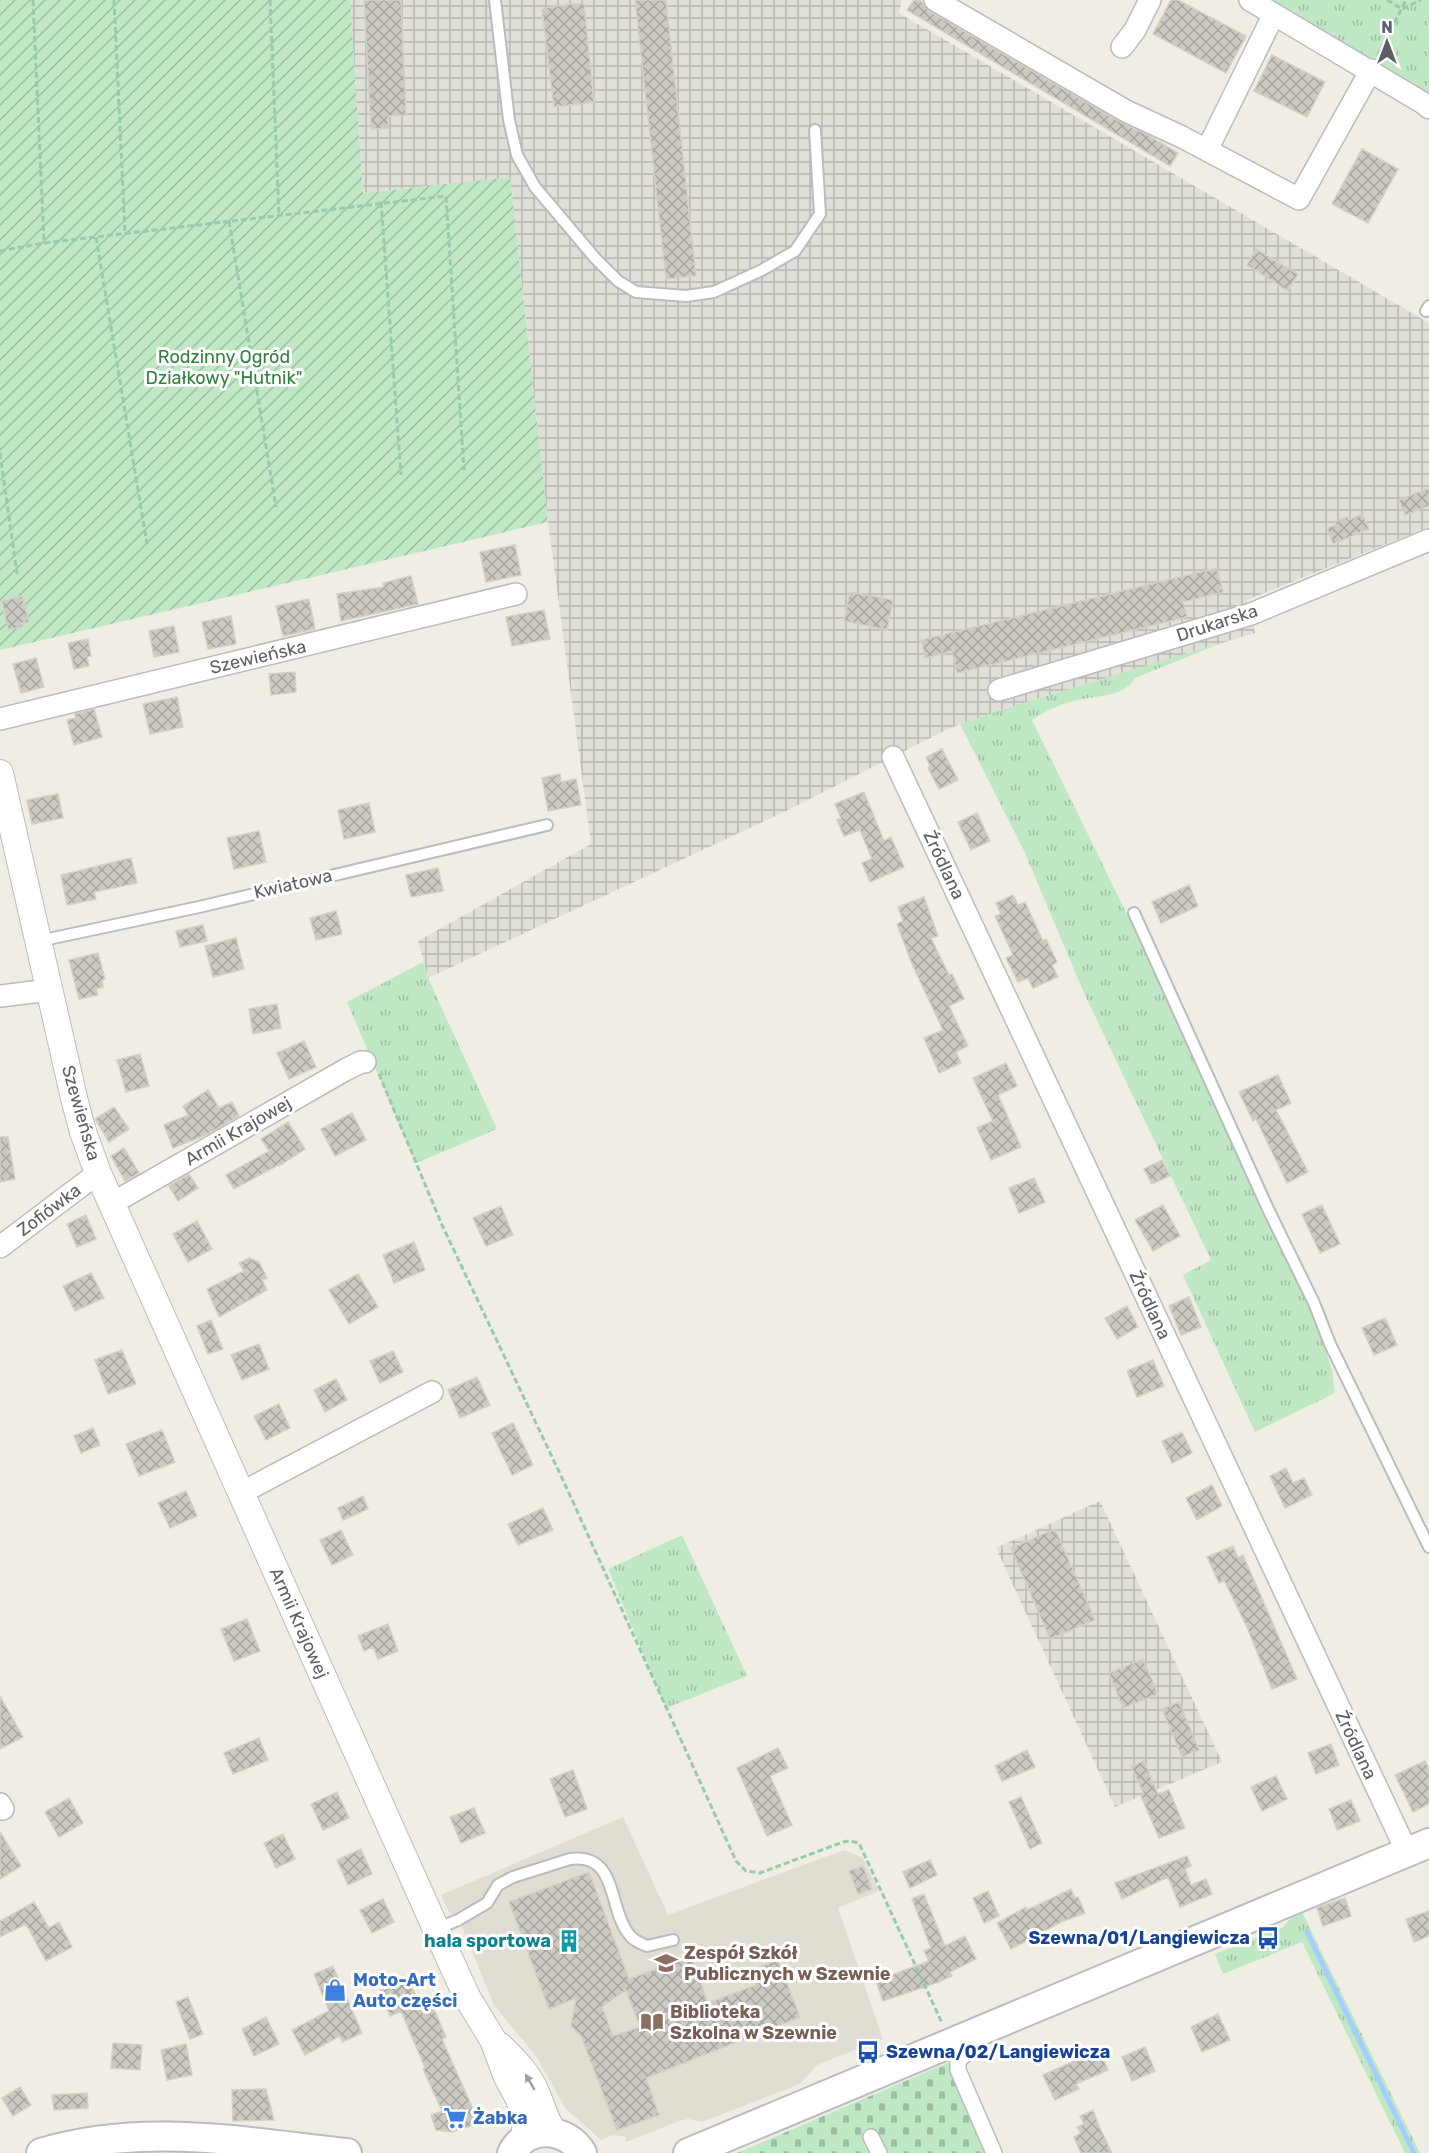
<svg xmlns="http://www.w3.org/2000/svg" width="1429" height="2153" font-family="Rubik,sans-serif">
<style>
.industrial{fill:url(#industrial-grid)}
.education{fill:#e0ded3}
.grass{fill:url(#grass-tufts)}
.cemetery{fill:url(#cemetery-stones)}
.garden{fill:url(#garden-furrows)}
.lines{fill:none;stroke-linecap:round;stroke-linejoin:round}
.stream{stroke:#a5cdff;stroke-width:5}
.building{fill:url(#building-cross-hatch);stroke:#d5d1c2;stroke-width:1.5;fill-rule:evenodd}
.service-casing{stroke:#b9bcc1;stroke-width:14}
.pedestrian-casing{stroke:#b9bcc1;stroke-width:18}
.minor-casing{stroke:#b9bcc1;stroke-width:24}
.tertiary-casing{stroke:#b9bcc1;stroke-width:28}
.secondary-casing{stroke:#babcc3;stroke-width:32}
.path{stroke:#98caad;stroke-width:3;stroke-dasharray:6 3;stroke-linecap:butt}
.service{stroke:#fff;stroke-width:10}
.pedestrian{stroke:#fff;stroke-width:15}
.minor{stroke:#fff;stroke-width:21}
.tertiary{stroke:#fff;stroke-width:26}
.secondary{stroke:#fff;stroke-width:28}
.oneway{fill:#9d9fa3}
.labels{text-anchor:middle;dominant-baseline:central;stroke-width:6;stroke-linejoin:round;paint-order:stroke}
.park-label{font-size:18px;fill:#30823d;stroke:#fff}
.street-label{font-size:18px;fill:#5c5f66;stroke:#fff}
.transit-label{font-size:18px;font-weight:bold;fill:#164399;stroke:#fff;text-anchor:end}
.culture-label{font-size:18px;font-weight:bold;fill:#0d838f;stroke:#fff;text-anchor:end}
.education-label{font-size:18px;font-weight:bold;fill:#785e54;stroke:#fff;text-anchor:start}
.shop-label{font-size:18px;font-weight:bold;fill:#366cbe;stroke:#fff;text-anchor:start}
</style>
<defs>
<pattern id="industrial-grid" width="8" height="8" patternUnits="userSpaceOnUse" patternTransform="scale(1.5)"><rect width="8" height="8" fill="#e0e0d9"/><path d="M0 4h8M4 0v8" fill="none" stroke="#b9b9b4"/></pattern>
<pattern id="grass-tufts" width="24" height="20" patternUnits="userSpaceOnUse" patternTransform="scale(1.5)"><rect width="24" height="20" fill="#c0e8c5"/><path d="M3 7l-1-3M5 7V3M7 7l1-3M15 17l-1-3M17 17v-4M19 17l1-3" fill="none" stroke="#9fbfa4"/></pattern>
<pattern id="cemetery-stones" width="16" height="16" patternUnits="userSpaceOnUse" patternTransform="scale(1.5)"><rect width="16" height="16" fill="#c0e8c5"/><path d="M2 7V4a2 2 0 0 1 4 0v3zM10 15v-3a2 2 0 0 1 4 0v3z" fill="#9fbfa4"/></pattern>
<pattern id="garden-furrows" width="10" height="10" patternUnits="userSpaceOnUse" patternTransform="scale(1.5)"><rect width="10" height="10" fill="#c0e8c5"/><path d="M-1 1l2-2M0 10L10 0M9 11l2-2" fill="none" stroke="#9fbfa4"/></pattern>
<pattern id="building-cross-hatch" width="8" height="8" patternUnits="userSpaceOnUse" patternTransform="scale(1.5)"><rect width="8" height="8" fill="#cbc9c1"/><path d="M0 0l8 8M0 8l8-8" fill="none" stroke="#a8a6a1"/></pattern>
</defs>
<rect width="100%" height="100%" fill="#f0eee4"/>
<path class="industrial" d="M350 0H902L899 13 1429 323V527L1247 600 1255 633 1010 707 950 728 784 812 428 978 418 941 591 844 548 522 510 177 363 193Z
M1100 1501 1222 1762 1115 1807 996 1548Z"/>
<path class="education" d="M623 1817 668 1915 844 1850 863 1858 879 1891 838 1908 883 2039 817 2065 800 2084 702 2122 688 2119 679 2121 626 2142V2137L620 2136 613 2135 601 2140 565 2108 538 2059 494 2005 457 1915 449 1912 441 1895Z"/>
<path class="grass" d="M1250 0H1429V98Z
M1224 642 1135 678C1123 699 1091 695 1070 702 1056 706 1044 712 1032 720L1180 1023 1280 1247 1312 1309 1332 1370 1335 1393 1255 1432 1183 1275 1211 1260 1084 993 1024 851 960 724 1010 707Z
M423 962 428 978 497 1129 416 1163 347 1002Z
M682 1535 747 1676 666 1708 608 1569Z
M1302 1912 1420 2153H1405L1302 1942 1223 1974 1215 1954 1283 1927 1291 1918Z"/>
<path class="cemetery" d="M962 2060 1003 2153H737L952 2061Z"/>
<path class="garden" d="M0 0H350L363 193 510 177 548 522 0 650Z"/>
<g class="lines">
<path class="stream" d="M1307 1932 1414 2153"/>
</g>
<path class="building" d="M364 0H401L406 115 388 116V128L371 129Z
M635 0H666L696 276 666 279Z
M914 0H920L929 11 1120 122 1146 134 1178 153 1170 166 907 10Z
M1171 0H1178L1246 36 1226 73 1153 34Z
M571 4H584L594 102 554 107 542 10 544 8Z
M1272 55 1325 82 1307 117 1254 91Z
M1362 149 1398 169 1368 223 1332 204Z
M1256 249 1298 274 1288 291 1247 265Z
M1429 488V506L1405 515 1399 500Z
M1362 514 1369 529 1333 544 1327 528 1336 525 1335 522 1347 517 1349 520Z
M515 545 521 575 486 582 480 552Z
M1217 568 1223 592 1183 602 1187 617 957 673 952 651 925 658 921 640Z
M411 576 418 604 341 621 337 594 384 587 383 583Z
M850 592 893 600 887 630 844 621Z
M22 596 29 622 22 623 23 627 8 630 2 601Z
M309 599 315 629 283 636 276 606Z
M544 610 550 639 512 646 506 617Z
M231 616 236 644 208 649 202 622Z
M174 626 179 652 154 657 149 631Z
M88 639 91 656 87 657 89 666 74 669 68 643Z
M36 658 44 687 21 693 13 664Z
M295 672 296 692 271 695 269 674Z
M177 697 183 727 150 734 143 704Z
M94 709 102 737 74 745 67 720 76 718 75 714Z
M942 749 958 780 939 789 928 768 930 766 926 757Z
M560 774 561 782 576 779 581 805 548 811 542 778Z
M864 792 884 841 891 837 904 867 870 882 862 863 872 859 860 830 844 836 837 820 841 818 835 804Z
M58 794 63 818 32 824 27 800Z
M369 803 375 832 344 839 338 810Z
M977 813 990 841 971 850 958 822Z
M259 831 266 862 234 869 227 838Z
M131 858 137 883 94 892 96 899 67 905 61 875Z
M438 868 443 891 411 897 406 875Z
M1189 885 1198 906 1161 923 1152 902Z
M1013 895 1018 905 1025 902 1043 941 1046 939 1057 962 1052 965 1058 977 1033 988 1028 978 1018 982 1006 958 1013 955 995 916 1001 914 996 903Z
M924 897 938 936 931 938 949 975 952 974 964 999 949 1006 968 1046 956 1052 961 1063 939 1073 924 1038 943 1030 912 964 897 924 903 921 898 907Z
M336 911 342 934 316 940 310 918Z
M203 925 207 941 180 947 176 931Z
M236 938 244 969 213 977 205 946Z
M98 953 105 979 102 980 103 987 96 989 98 995 79 999 69 960Z
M277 1004 281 1028 253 1034 249 1009Z
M304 1041 316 1067 289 1079 277 1053Z
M140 1054 149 1086 126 1092 117 1060Z
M1006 1063 1017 1086 998 1095 1021 1147 991 1160 977 1128 993 1121 973 1078Z
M1278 1075 1291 1103 1276 1110 1308 1172 1287 1183 1256 1119 1253 1121 1239 1092Z
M208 1090 219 1108 232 1102 239 1116 208 1134 173 1148 164 1125 188 1115 183 1106Z
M114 1107 129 1129 109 1142 95 1119Z
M352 1113 366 1140 335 1156 321 1129Z
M288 1122 305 1149 279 1166 278 1165 234 1189 226 1175 269 1151 261 1139Z
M0 1137H8L15 1179 0 1182Z
M124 1148 139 1173 125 1181 111 1156Z
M1162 1160 1170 1176 1152 1184 1144 1169Z
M189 1174 198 1188 178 1201 169 1186Z
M1034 1178 1045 1202 1019 1213 1009 1188Z
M1163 1205 1180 1236 1153 1251 1135 1220Z
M1322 1205 1340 1244 1320 1253 1302 1214Z
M501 1206 513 1235 486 1246 473 1218Z
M86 1215 96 1239 77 1247 67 1224Z
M197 1221 212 1249 188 1262 173 1234Z
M414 1242 425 1270 394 1283 383 1255Z
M249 1258 259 1262 267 1278 262 1280 267 1290 219 1317 207 1289 244 1271 239 1263Z
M91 1273 104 1298 75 1311 63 1286Z
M358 1274 378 1307 349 1324 329 1290Z
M1189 1297 1201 1327 1181 1335 1169 1306Z
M1127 1306 1138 1327 1117 1339 1105 1318Z
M1385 1318 1397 1345 1374 1355 1362 1328Z
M211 1320 223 1349 208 1354 197 1326Z
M259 1344 269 1369 242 1380 231 1355Z
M122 1350 136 1384 108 1394 95 1360Z
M393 1351 403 1372 380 1383 370 1361Z
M1153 1360 1164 1386 1137 1397 1127 1371Z
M477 1377 490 1405 460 1418 448 1390Z
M336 1379 347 1400 325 1412 314 1390Z
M279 1404 290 1428 266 1440 254 1416Z
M513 1423 533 1465 512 1475 492 1433Z
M93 1428 100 1445 81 1453 74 1436Z
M162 1430 175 1462 139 1476 126 1444Z
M1182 1432 1192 1453 1172 1463 1162 1441Z
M1286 1468 1293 1483 1304 1478 1312 1495 1285 1508 1270 1476Z
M1212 1485 1222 1506 1197 1520 1186 1498Z
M186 1491 197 1516 170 1528 158 1503Z
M363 1496 368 1509 343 1520 338 1508Z
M543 1508 553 1530 518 1545 508 1524Z
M1055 1529 1095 1620 1050 1639 1011 1548Z
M341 1530 353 1555 332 1565 320 1540Z
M1233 1546 1238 1558 1243 1555 1297 1679 1272 1689 1246 1625 1224 1580 1219 1583 1207 1557Z
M247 1619 260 1651 234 1661 221 1629Z
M388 1624 398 1651 378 1659 373 1647 364 1651 358 1636Z
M1143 1659 1158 1694 1123 1708 1109 1673Z
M0 1696 23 1737 0 1749Z
M1179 1702 1199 1750 1182 1757 1162 1709Z
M259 1738 268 1760 233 1774 224 1753Z
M1331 1744 1339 1765 1316 1774 1308 1753Z
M778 1748 788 1768 770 1776 792 1825 767 1836 737 1768Z
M1027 1750 1035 1767 1002 1781 995 1766Z
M1144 1761 1158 1794 1169 1790 1185 1828 1159 1838 1141 1796 1144 1794 1131 1766Z
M1425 1761 1429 1769V1804L1413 1812 1395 1775Z
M573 1770 587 1809 565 1817 550 1779Z
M1276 1776 1287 1799 1262 1811 1251 1787Z
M337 1792 349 1818 323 1830 311 1804Z
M1021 1797 1042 1843 1030 1849 1009 1802Z
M69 1798 83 1823 59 1837 45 1812Z
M1351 1800 1360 1821 1337 1830 1329 1809Z
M474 1808 485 1833 461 1843 450 1817Z
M0 1832 21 1866 0 1879Z
M283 1834 295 1859 276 1868 264 1843Z
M361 1849 372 1874 348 1885 337 1860Z
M1187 1856 1191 1866 1185 1869 1191 1885 1206 1879 1212 1894 1180 1907 1168 1877 1122 1899 1115 1883Z
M930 1860 937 1875 910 1888 903 1872Z
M863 1866 872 1889 858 1894 849 1871Z
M589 1872 629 1979 691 1956 708 2003 756 1985 753 1978 764 1974 761 1966 778 1960 800 2017 646 2078 659 2115 617 2130 581 2036 571 2026 576 1998 549 2009 509 1902ZM626 1990 640 2027 613 2036 602 2007Z
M1071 1889 1075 1898 1078 1897 1085 1913 1061 1922 1011 1949 997 1923 1026 1907 1027 1910Z
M988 1891 999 1916 984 1923 973 1898Z
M924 1894 945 1946 965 1936 976 1959 950 1972 952 1976 939 1982 883 2001 876 1981 929 1961 924 1951 931 1948 912 1899Z
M1345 1898 1351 1916 1323 1926 1317 1908Z
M383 1899 394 1922 372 1933 360 1910Z
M34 1902 49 1928 59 1922 72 1947 46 1961 26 1924 0 1937V1921Z
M1429 1911V1936L1414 1942 1406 1919Z
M333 1966 362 2033 342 2042 340 2036 305 2055 292 2030 329 2011 314 1974Z
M408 1979 424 2014 434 2009 446 2037 442 2039 472 2107 477 2124 452 2132 436 2130 431 2115 442 2111 423 2069 425 2068 401 2011 390 2016 380 1991Z
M188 1997 203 2034 190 2039 176 2002Z
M1218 2014 1230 2040 1202 2052 1191 2027Z
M266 2017 279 2044 254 2056 242 2029Z
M113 2043 142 2045 140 2070 111 2068Z
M186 2044 192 2075 167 2080 161 2050Z
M1145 2047 1155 2071 1132 2081 1122 2057Z
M1099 2050 1108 2070 1076 2084 1079 2089 1055 2100 1043 2075Z
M20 2087 31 2105 13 2116 2 2098Z
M266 2089 274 2120 233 2121 232 2090Z
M87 2093 88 2108 54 2110 52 2095Z
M1093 2110 1100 2128 1112 2153H1081L1074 2137 1081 2133 1077 2127 1084 2124 1080 2116Z"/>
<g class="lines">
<g class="service-casing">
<path id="service" d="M495 0 509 120 517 155 535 187 595 258 618 281 636 292 686 296 714 292 762 270 795 251 820 214 815 130
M1426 311 1429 306
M1134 913 1268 1209 1314 1303 1330 1344 1429 1547
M39 941 199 907 547 825
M436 1929 458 1920 487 1903 498 1885 513 1877 570 1859C618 1853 608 1907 628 1933 632 1940 640 1943 647 1946L673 1940"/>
</g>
<g class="pedestrian-casing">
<path id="pedestrian" d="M966 2054 958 2060V2070L994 2153
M871 2137 879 2153"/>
</g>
<g class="minor-casing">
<path id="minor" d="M935 0 1126 111 1182 137 1299 199 1371 70
M1250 0 1423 103 1429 108
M1122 47 1135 30 1150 0
M1207 150 1274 14
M999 690 1251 614 1429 540
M0 719 516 594
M893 757 1407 1852
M0 996 49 990
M111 1204 345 1070 361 1062H365
M0 1247 98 1173
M241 1493 432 1392
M0 1804 3 1809"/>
</g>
<g class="tertiary-casing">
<path id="tertiary" d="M0 773 74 1098 83 1132 98 1173 436 1929 467 1997 493 2040 507 2077 519 2099 526 2123 524 2139
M500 2046C513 2059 527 2072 535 2090 542 2104 544 2119 554 2132"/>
</g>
<g class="secondary-casing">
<path id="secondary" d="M41 2153C142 2122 244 2142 347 2153
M512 2153C527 2124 567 2127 582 2153
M688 2153 1429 1843"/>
</g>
<path class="path" d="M33 0 44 243
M114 0 125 233
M270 0 279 215
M1387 0 1402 9 1421 0
M1378 55 1406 0
M381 202 401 475
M229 221 276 507
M96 237 147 544
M0 251 44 243 446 196 464 470
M0 453 17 574
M379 1074 442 1225 563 1480 736 1861 746 1871 760 1873 843 1842 849 1841 859 1843 942 2023"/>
<use href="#service" class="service"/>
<use href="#pedestrian" class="pedestrian"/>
<use href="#minor" class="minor"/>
<use href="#tertiary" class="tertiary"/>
<use href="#secondary" class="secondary"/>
</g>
<defs><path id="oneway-solid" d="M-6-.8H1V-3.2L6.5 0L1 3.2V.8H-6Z" transform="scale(1.5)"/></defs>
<use class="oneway" href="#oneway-solid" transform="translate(530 2082) rotate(-120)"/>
<defs>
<g id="bus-bare" transform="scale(1.8)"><path d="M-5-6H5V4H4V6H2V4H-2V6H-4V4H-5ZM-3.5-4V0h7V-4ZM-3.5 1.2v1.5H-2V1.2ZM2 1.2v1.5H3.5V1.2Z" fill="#1a4fb4" stroke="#fff" stroke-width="2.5" paint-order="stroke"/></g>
<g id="building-bare" transform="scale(1.8)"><path d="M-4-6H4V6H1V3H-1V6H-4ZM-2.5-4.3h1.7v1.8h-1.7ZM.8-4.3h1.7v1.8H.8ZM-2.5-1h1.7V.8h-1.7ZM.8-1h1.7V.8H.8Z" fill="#0f9aa8" stroke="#fff" stroke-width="2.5" paint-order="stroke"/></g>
<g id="school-bare" transform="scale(1.8)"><path d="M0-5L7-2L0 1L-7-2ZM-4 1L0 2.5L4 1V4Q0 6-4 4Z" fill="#8d6e63" stroke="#fff" stroke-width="2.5" paint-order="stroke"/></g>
<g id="shop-bare" transform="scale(1.8)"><path d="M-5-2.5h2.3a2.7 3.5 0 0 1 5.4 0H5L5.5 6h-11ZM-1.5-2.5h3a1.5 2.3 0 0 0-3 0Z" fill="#3f7fe0" stroke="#fff" stroke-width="2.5" paint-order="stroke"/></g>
<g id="library-bare" transform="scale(1.8)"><path d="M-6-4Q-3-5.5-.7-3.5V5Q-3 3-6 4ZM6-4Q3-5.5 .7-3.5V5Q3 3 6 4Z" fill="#8d6e63" stroke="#fff" stroke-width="2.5" paint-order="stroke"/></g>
<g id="supermarket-bare" transform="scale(1.8)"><path d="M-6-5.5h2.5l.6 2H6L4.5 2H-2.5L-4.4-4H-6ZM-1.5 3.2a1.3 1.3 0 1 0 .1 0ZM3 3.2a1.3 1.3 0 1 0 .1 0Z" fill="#3f7fe0" stroke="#fff" stroke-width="2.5" paint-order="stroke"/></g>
</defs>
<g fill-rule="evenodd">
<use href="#bus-bare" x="1268" y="1938"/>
<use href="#building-bare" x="569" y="1941"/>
<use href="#school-bare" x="666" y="1963"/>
<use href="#shop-bare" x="335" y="1990"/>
<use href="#library-bare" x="652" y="2022"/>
<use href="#bus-bare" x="868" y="2052"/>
<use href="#supermarket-bare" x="455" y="2118"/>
</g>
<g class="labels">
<g class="park-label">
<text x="224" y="357">Rodzinny Ogród<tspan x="224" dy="21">Działkowy "Hutnik"</tspan></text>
</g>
<g class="street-label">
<text transform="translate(1217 623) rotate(-18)">Drukarska</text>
<text transform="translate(258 657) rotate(-13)">Szewieńska</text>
<text transform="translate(944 865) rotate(65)">Źródlana</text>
<text transform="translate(293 884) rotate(-13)">Kwiatowa</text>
<text transform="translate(81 1113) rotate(74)">Szewieńska</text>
<text transform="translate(238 1131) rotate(-30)">Armii Krajowej</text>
<text transform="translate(49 1210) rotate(-37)">Zofiówka</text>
<text transform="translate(1150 1305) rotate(65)">Źródlana</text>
<text transform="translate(299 1623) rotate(66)">Armii Krajowej</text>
<text transform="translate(1356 1745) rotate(65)">Źródlana</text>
</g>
<g class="transit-label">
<text x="1250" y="1938">Szewna/01/Langiewicza</text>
<text x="886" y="2052" text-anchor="start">Szewna/02/Langiewicza</text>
</g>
<g class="culture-label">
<text x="551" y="1941">hala sportowa</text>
</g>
<g class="education-label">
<text x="684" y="1953">Zespół Szkół<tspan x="684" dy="21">Publicznych w Szewnie</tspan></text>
<text x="670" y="2012">Biblioteka<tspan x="670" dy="21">Szkolna w Szewnie</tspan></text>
</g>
<g class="shop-label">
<text x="353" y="1980">Moto-Art<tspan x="353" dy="21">Auto części</tspan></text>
<text x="473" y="2118">Żabka</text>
</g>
</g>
<g transform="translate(1387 42)" stroke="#ffffff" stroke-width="4.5" paint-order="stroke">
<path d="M0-4.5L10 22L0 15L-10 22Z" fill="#5c5f66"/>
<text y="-9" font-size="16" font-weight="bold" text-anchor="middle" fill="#5c5f66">N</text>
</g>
</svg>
